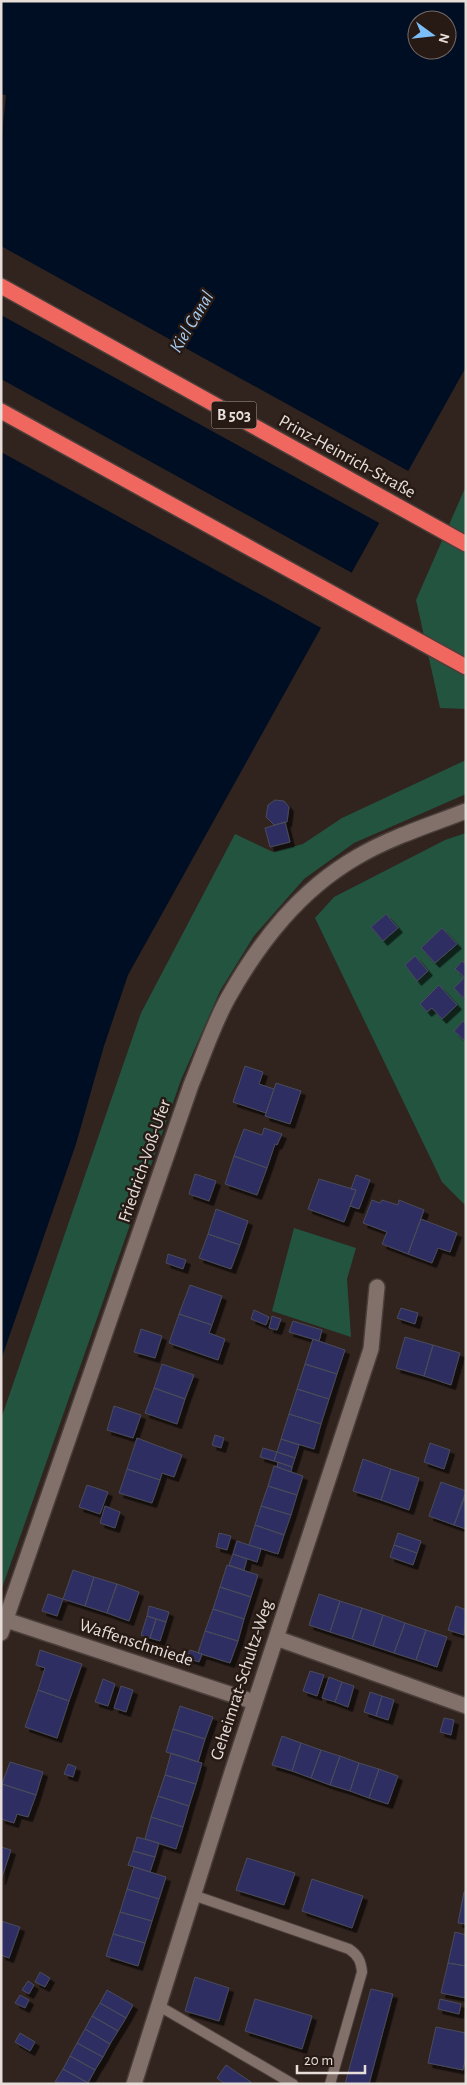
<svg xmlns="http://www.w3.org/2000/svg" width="467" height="2085" font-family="'Alegreya Sans',sans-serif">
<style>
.green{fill:#235440}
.water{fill:#000e23;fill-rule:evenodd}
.pier{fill:#31231e}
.building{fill:#2f2f63;stroke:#494b59;filter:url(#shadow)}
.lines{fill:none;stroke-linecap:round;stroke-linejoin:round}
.lane-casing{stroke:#4a3e3a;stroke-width:12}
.street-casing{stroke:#4a3e3a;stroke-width:18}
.highway-casing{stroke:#4a3e3a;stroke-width:18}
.lane{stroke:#82706a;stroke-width:10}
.street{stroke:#82706a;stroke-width:15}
.highway{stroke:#ef675f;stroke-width:15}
.labels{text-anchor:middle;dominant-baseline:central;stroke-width:5;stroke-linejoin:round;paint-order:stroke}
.shield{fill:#271a14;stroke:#ada39f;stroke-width:1}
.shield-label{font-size:16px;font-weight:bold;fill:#e7deda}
.street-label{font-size:18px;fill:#e7deda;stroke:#271a14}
.water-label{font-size:19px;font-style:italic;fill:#a4cdf6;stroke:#271a14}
</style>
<defs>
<filter id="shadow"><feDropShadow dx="4.5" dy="4.5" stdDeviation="0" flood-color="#0009"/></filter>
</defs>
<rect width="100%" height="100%" fill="#31231e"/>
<path class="green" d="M466 486V709L440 708 416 600Z
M466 760V794L354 843 304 879 254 936 220 991 181 1080 1 1591V1419L141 1013 235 834 273 852 303 844 342 818Z
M466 833V1206L442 1182 315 918 334 897 445 840Z
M294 1228 356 1248 347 1279 351 1337 272 1311Z"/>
<path class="water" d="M1 1H466V367L128 975 104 1046 76 1144 1 1360V144L6 95 1 94ZM417 20H447V50H417Z"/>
<path class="pier" d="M1 246 410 472 381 524 1 315Z
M1 379 354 574 323 629 1 452Z"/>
<path class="building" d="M275 800 284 801 289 807 287 822 274 825 266 817 268 805Z
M285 822 290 842 270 847 265 828Z
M386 914 398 928 383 941 371 927Z
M442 928 457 944 435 963 421 948Z
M415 956 428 971 417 981 405 965Z
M462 961 466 965 464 999 454 988 463 979V976L455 969Z
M439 985 457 1005 442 1019 432 1008 427 1012 420 1004Z
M463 1021 466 1024V1042L454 1031Z
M245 1066 263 1072 259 1084 274 1089 266 1113 233 1102Z
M276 1083 301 1091 290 1124 265 1116Z
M264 1128 282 1134 277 1145 275 1144 267 1168 234 1156 244 1129 262 1135Z
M234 1156 267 1168 257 1195 225 1184Z
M195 1174 216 1181 209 1201 189 1194Z
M356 1175 370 1180 359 1209 350 1206 356 1190 351 1189Z
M319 1179 356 1190 344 1222 308 1209Z
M372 1200 380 1203 382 1200 398 1205 399 1200 424 1210 408 1254 382 1244 387 1232 363 1223Z
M216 1209 248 1221 240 1245 208 1234Z
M421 1219 457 1233 450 1252 438 1248 432 1263 408 1254Z
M208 1234 240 1245 231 1269 199 1258Z
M168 1254 186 1260 183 1269 166 1263Z
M190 1285 222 1296 212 1325 179 1314Z
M401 1308 418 1313 415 1324 397 1318Z
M254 1310 269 1317 266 1325 251 1319Z
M179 1314 212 1325 209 1333 225 1339 218 1360 169 1343Z
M272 1316 281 1319 277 1330 269 1328Z
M293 1321 322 1330 319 1341 289 1332Z
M141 1329 162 1336 155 1358 134 1352Z
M405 1337 433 1345 424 1376 396 1368Z
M313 1339 345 1350 337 1374 305 1364Z
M433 1345 460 1353 451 1385 424 1376Z
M162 1364 194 1375 185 1399 154 1388Z
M305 1364 337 1374 329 1399 297 1389Z
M154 1388 185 1399 177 1424 145 1413Z
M297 1389 329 1399 321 1424 289 1414Z
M114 1406 141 1415 133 1438 107 1430Z
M289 1414 321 1424 314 1449 281 1439Z
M215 1435 224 1438 221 1448 212 1445Z
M137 1438 182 1455 174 1477 162 1473 160 1480 127 1469Z
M281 1439 299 1445 295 1458 277 1452Z
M430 1443 450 1450 444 1469 424 1462Z
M263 1448 277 1452 274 1461 260 1457Z
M277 1452 295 1458 292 1467 274 1461Z
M363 1459 391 1469 381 1500 353 1491Z
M278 1462 292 1467 291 1472 277 1467Z
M274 1466 303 1476 297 1495 268 1486Z
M127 1469 160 1480 152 1503 119 1493Z
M391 1469 419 1478 409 1510 381 1500Z
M441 1482 466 1491 454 1525 429 1516Z
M87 1485 108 1492 100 1514 79 1507Z
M268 1486 297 1495 291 1515 261 1506Z
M466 1494V1529L454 1525Z
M105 1506 120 1512 115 1528 100 1523Z
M261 1506 291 1515 284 1535 255 1525Z
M255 1525 284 1535 278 1554 249 1545Z
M219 1533 231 1536 227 1550 216 1547Z
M398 1533 421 1541 417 1553 394 1545Z
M237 1541 261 1549 257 1562 233 1554Z
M394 1545 417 1553 413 1565 390 1557Z
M233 1554 247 1559 244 1570 229 1565Z
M227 1565 258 1575 251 1597 220 1587Z
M73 1570 94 1577 85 1606 63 1599Z
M94 1577 117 1584 107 1613 85 1606Z
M117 1584 139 1592 129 1621 107 1613Z
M220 1587 251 1597 244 1619 213 1609Z
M48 1594 63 1599 57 1616 42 1611Z
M319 1594 340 1601 330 1632 309 1625Z
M340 1601 362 1608 352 1639 330 1632Z
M149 1606 169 1612 166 1622 147 1616Z
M456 1606 466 1610 464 1635 448 1630Z
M362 1608 383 1615 373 1646 352 1639Z
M213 1609 244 1619 238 1641 205 1631Z
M383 1615 405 1623 394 1653 373 1646Z
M147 1616 156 1619 150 1638 141 1635Z
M156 1619 166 1622 160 1641 150 1638Z
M405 1623 426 1630 416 1660 394 1653Z
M426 1630 447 1637 437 1667 416 1660Z
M205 1631 238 1641 230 1663 198 1653Z
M40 1650 82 1664 69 1701 38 1690 45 1668 36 1665Z
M190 1650 202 1654 199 1662 187 1658Z
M310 1671 324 1675 317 1696 303 1691Z
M329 1677 342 1682 335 1702 322 1698Z
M103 1679 115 1684 108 1706 95 1702Z
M342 1682 354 1686 348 1707 335 1702Z
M121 1686 133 1690 126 1712 114 1708Z
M38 1690 69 1701 57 1738 25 1727Z
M370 1692 382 1696 376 1716 364 1712Z
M382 1696 394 1700 388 1720 376 1716Z
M180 1706 213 1717 205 1739 173 1729Z
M444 1718 454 1720 451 1735 440 1732Z
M173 1729 205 1739 198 1762 166 1752Z
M282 1736 301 1743 292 1771 272 1765Z
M301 1743 321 1750 311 1778 292 1771Z
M321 1750 340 1756 330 1785 311 1778Z
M171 1753 202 1763 196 1784 165 1775Z
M340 1756 359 1763 350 1791 330 1785Z
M10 1762 43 1772 36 1795 2 1784Z
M359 1763 379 1769 369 1798 350 1791Z
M68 1764 76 1767 73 1777 64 1774Z
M379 1769 398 1776 388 1804 369 1798Z
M165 1775 196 1784 189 1806 158 1796Z
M2 1784 36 1795 28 1817 17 1814 14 1823 1 1819Z
M158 1796 189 1806 183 1827 151 1817Z
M151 1817 183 1827 176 1849 145 1839Z
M137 1837 159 1843 155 1857 133 1851Z
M1 1847 11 1850 1 1880Z
M133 1851 155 1857 150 1872 128 1865Z
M247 1858 295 1873 284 1905 236 1890Z
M134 1867 166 1877 159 1899 127 1889Z
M312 1879 363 1896 352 1928 302 1911Z
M127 1889 159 1899 152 1921 120 1912Z
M464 1892H466V1924L458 1923Z
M120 1912 152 1921 145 1943 113 1934Z
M1 1921 20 1927 9 1958 1 1955Z
M455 1932 466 1935V1966L448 1963Z
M113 1934 145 1943 138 1966 106 1956Z
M448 1963 466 1966V1998L441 1993Z
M40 1972 50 1978 45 1987 35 1982Z
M195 1977 229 1988 219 2021 185 2011Z
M28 1981 34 1985 29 1994 22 1990Z
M371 1989 393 1994 369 2084H345Z
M107 1990 133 2005 126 2018 100 2003Z
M20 1995 29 2000 25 2008 15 2003Z
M255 1999 312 2016 302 2049 245 2031Z
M440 1999 461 2004 459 2014 438 2009Z
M100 2003 126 2018 118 2031 92 2016Z
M92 2016 118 2031 110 2044 85 2029Z
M436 2027 466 2033V2055L463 2070 428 2063Z
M85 2029 110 2044 103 2057 77 2043Z
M20 2033 35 2042 30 2051 15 2042Z
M77 2043 103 2057 95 2070 70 2056Z
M70 2056 95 2070 88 2083 63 2069Z
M226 2065 251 2082 250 2084H225L217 2078Z
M63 2069 88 2083V2084L55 2082Z"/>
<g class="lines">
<g class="lane-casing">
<path id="lane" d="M193 1895 349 1949C358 1955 361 1961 362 1972L330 2084
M159 2006 293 2084"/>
</g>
<g class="street-casing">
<path id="street" d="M6 1620 254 1702
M1 1633 191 1085C203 1056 213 1025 228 998 260 941 300 890 357 857 391 837 430 825 466 811
M276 1638 466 1706
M134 2084 233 1769 371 1349 377 1287"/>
</g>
<g class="highway-casing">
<path id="highway" d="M1 286 466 544
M1 411 466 667"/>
</g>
<use href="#lane" class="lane"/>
<use href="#street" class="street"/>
<use href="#highway" class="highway"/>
</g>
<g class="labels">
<rect class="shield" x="211.5" y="401.5" width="45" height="27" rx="4"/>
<g class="shield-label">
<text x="234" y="415">B 503</text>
</g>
<g class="street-label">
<text transform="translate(347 457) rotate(29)">Prinz-Heinrich-Straße</text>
<text transform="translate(145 1161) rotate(-71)">Friedrich-Voß-Ufer</text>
<text transform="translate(136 1643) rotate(18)">Waffenschmiede</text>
<text transform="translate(242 1680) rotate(-72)">Geheimrat-Schultz-Weg</text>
</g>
<g class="water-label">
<text transform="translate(192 322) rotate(-59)">Kiel Canal</text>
</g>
</g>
<rect width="467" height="2085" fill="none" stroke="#e7deda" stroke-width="5"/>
<g transform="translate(432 35) rotate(105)"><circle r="24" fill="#271a14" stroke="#746863"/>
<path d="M0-4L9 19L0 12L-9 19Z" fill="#7cbef9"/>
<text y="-8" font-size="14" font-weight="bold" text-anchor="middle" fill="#e7deda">N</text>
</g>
<path d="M297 2065v8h68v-8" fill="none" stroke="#e7deda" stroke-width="2.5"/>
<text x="304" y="2065" font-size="15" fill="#e7deda" stroke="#271a14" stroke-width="4" paint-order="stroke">20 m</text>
</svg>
